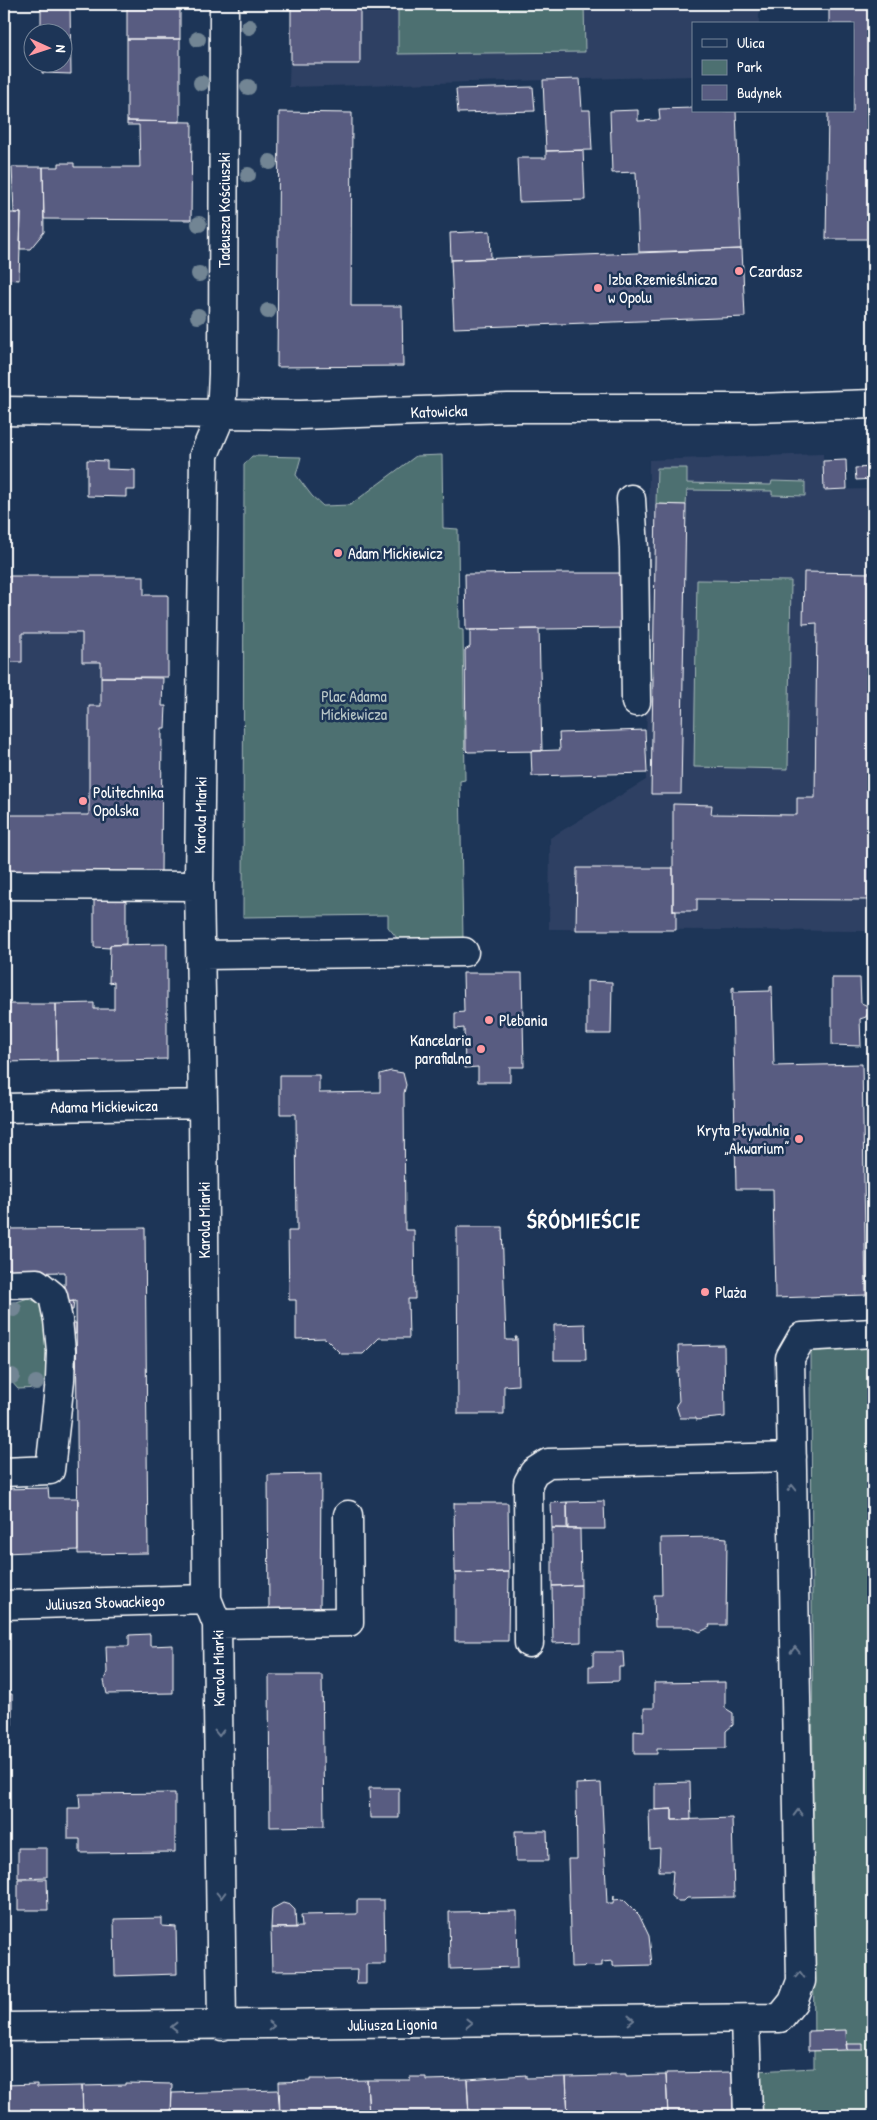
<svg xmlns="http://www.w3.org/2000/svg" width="877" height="2120" font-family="'Patrick Hand',sans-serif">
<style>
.built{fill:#2f4164}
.green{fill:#4d7071;stroke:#a6b8b8}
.building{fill:#585c81;stroke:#fff}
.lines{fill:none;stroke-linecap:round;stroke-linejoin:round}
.minor-casing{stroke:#fff;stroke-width:31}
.minor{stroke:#1d3557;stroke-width:28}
.tree{fill:#728594}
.oneway{stroke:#6c7c92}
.poi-dot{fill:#ff9aa2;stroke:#1d3557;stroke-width:2}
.labels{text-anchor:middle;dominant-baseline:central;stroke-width:5;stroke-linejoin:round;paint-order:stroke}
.street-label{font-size:16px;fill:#fff;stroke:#1d3557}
.poi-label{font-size:16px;fill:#fff;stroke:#1d3557;text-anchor:start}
.park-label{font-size:16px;fill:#b8c6c6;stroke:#1d3557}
.district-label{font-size:21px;font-weight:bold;letter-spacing:1px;fill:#fff;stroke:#1d3557}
</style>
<rect width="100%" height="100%" fill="#1d3557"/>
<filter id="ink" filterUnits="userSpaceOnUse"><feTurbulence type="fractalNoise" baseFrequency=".02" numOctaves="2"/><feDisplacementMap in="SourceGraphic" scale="10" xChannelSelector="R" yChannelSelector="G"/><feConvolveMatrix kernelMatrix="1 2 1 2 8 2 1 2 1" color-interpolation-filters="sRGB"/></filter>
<g filter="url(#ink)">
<path class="built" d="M291 4H759V24H693V76L289 87Z
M823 454 824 490 873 489V931L549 929 550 838 646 780 649 460Z
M4 576H144V595L168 615V677L163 678 162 706H166L162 728 161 876 4 899Z"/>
<path class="green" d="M398 4H584L585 52 398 54Z
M442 455 443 528 458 529 459 629 463 630 465 780 460 781 463 938H397L388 927V915L243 917 244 465 252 456 301 457 296 475 312 496 323 506 350 505 416 456Z
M657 468H687V483L771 485 772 481 805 482V496L772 495V491L687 490 686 505 656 504Z
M697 580 791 581 788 769 694 767Z
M28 1298 41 1304 48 1314 47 1376 40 1388 18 1389 4 1373V1312L8 1305Z
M873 1347 872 2116H755L756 2071 814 2068 811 1351Z"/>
<path class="building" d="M4 4H6V23H4Z
M41 4H70L71 74 42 73V62H62V32H41Z
M127 4H180V39H127Z
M291 4H360V64H291Z
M829 4H873V239H826L828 111H853V24H829Z
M127 39H180V122L127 121Z
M580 79 582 110H590L592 150 546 151 543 80Z
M533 87 535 111 458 113 456 89Z
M693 108V111H736L741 249 639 252 636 172 612 173 610 111 638 110V121L660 120 659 109Z
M279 112 352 113 351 306H402L403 366 277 367Z
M127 121 192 122 191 220 44 219 43 167H59V163H74V167H140L139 125H127Z
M583 150 585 200 519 202 517 158H546V151Z
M12 167H43L44 232 30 249H20L21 213H14Z
M4 213H21L19 280 4 279Z
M490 231 491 258 451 260 450 233Z
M742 249 745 317 454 328 451 260Z
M87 460 107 461V469L135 470V490H126V497L87 496Z
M846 460 847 489 824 490 823 461Z
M873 467V479L856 480 855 468Z
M656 504 686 505 681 794H651Z
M804 572 873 573V684H870L869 866 873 867V900L697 899V911H673V804L712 805 711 814 797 815V798H815L817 623 803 624Z
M567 573H625V628L466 630 465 574Z
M4 576H144V595H168V677H101V662H82V633H22V662H4Z
M539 629 542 751 468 752 466 750 465 650 470 647V630Z
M101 677 163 678 162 706H166L165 728H162L161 876 4 873V815H89V706H101Z
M645 730 647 773 532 776 531 751 560 750 559 733Z
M577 868H673V911H676V930H576Z
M94 898H126V944L110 945V948L94 947Z
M167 944V1059L57 1061 56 1004 94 1003V1009H114V982L109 983 110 945Z
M463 973H522L524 1067H510V1082H478V1067L465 1068 464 1028 455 1029V1013L464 1012Z
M832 978H860L861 1003 866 1005 869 1011 866 1017 860 1019 861 1046 832 1045Z
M587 981 612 982 611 1034H587Z
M772 986 774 1066 862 1064 866 1295 775 1298 773 1189H736L732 988 734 987V992L770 991V987Z
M4 1004H56L57 1061 4 1062Z
M391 1071 403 1073 406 1085 404 1093 405 1230H414L415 1299H408L409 1338H379L363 1354H341L325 1338 296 1339V1300H289L288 1231H297L296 1114H280V1075H319V1093L380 1092V1074Z
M457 1227H502L506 1340H516L515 1337H517L518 1385 504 1386V1414H458Z
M145 1228 148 1553 78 1554 76 1301 65 1302V1272L4 1273V1229Z
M74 1301 73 1310H65V1302Z
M66 1323H76V1334H66Z
M585 1324 586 1360H554V1325Z
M724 1345 725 1417 696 1420V1418H680L676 1405 679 1401 677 1370H679L678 1346Z
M321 1474 320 1612 269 1613 268 1475Z
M48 1488 49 1498H78V1550L4 1553V1489Z
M604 1501 605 1529H567V1502Z
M567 1502 568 1528H552L551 1503Z
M454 1503H508L509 1572 455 1573Z
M552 1528 580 1529 581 1585 552 1586Z
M715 1537 727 1538 726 1625H709L710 1627 700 1632 690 1627H655L654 1595H662L661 1538Z
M509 1572 508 1641H455V1573Z
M581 1585V1642L553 1643 552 1586Z
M150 1634V1646L173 1645V1693L107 1694 104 1681 107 1672 106 1646H129V1635Z
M593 1652H623L624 1667H619V1681L589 1682V1666H593Z
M269 1675H322L324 1826 270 1827Z
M725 1682V1708L733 1713V1725L726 1731V1748L657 1749V1754H634V1731L644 1732V1708H654V1683Z
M4 1694H12V1725H4Z
M690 1782 691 1820H672V1809L655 1810V1783Z
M601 1783 607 1903H613L614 1895V1900L623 1899 639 1915 649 1936 652 1965 613 1966V1961L602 1962V1966L571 1967 568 1859H577L576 1784Z
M369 1788H399V1818H370Z
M175 1793V1852L80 1853V1839H68V1808H80L79 1794Z
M672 1809V1820L732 1818 734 1897 687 1898 684 1901H677L671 1896 673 1871H659L660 1848 650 1849 649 1810Z
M515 1831H547L548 1861H516Z
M18 1848H47V1877L18 1878Z
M18 1879H47L48 1910H18Z
M357 1900H384L385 1964H366V1984H356L357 1970 272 1971 271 1928 302 1927 301 1915 357 1914Z
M283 1903 290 1905 295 1910 296 1928H271L272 1909Z
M517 1911 518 1967 450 1969 449 1912Z
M162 1918V1926L176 1927 177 1974 115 1976 114 1919Z
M846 2030 847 2050 808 2051V2031Z
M846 2044H863V2050H847Z
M732 2072 733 2116H668L666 2073Z
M610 2074H626V2076L666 2075 668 2116H568L566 2077 609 2076Z
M526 2075V2078L566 2077 568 2116H469L467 2079Z
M410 2077H426V2080L467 2079 469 2116H369L367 2080H410Z
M310 2079H326V2081L367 2080 369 2116H280L279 2082 310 2081Z
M125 2083 172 2084 171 2116H83L82 2086 125 2085Z
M37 2084V2087L82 2086 83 2116H4V2085Z
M278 2090 280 2116H171L172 2093Z"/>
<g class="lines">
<g class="minor-casing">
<path id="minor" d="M4 411 300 415 508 408H755L873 404
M631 499 634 549 636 702
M4 885 199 886
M201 955 464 952
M4 1108 203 1104
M4 1284 37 1283 53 1296 58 1320 61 1351 60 1380 50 1470 4 1472
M4 1605 207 1599
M217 1624 349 1622 348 1515
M529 1643 528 1483 534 1472 548 1463 792 1457
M745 2019 748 2116
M222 2026 217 1624 207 1599 203 1104 199 886 204 455 221 415 223 374 224 4
M4 2027 780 2018 793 2002 801 1981 790 1358 802 1337 873 1333"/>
</g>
<use href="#minor" class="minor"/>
</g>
<g class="tree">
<circle cx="249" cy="27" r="8"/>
<circle cx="198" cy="39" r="8"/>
<circle cx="201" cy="83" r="8"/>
<circle cx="248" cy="87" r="8"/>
<circle cx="270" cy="162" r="8"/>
<circle cx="248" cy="175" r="8"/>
<circle cx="199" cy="224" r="8"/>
<circle cx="199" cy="274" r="8"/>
<circle cx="268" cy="311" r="8"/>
<circle cx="198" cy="316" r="8"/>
<circle cx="14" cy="1309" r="8"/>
<circle cx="12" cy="1376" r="8"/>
<circle cx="36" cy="1383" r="8"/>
</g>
<defs><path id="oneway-chevron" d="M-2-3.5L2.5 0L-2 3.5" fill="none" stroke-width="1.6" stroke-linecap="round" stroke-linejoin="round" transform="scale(1.25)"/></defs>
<g class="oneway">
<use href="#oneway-chevron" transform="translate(792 1488) rotate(-91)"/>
<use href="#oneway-chevron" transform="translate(795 1650) rotate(-91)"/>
<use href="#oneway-chevron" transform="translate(219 1733) rotate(89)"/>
<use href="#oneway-chevron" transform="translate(798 1813) rotate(-91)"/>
<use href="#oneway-chevron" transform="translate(221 1895) rotate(89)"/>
<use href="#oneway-chevron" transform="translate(800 1975) rotate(-88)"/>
<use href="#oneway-chevron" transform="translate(631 2020) rotate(-1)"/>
<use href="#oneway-chevron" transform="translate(469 2023) rotate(-1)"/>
<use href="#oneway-chevron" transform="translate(271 2026) rotate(-1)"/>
<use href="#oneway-chevron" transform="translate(174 2027) rotate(180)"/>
</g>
</g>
<g class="poi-dot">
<circle cx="739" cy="271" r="5"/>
<circle cx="598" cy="288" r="5"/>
<circle cx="338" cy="553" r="5"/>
<circle cx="83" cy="801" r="5"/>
<circle cx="489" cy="1020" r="5"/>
<circle cx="481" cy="1049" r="5"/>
<circle cx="799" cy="1139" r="5"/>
<circle cx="705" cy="1292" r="5"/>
</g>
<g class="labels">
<g class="street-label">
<text transform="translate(224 210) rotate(-90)">Tadeusza Kościuszki</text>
<text transform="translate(439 411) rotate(-2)">Katowicka</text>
<text transform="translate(200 815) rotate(-89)">Karola Miarki</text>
<text transform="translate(104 1106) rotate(-1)">Adama Mickiewicza</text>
<text transform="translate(204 1220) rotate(-90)">Karola Miarki</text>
<text transform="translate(105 1602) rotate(-2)">Juliusza Słowackiego</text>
<text transform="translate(218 1668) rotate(-91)">Karola Miarki</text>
<text transform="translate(392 2024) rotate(-1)">Juliusza Ligonia</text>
</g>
<g class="poi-label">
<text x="749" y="271">Czardasz</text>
<text x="608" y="279">Izba Rzemieślnicza<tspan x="608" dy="18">w Opolu</tspan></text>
<text x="348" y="553">Adam Mickiewicz</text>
<text x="93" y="792">Politechnika<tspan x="93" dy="18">Opolska</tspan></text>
<text x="499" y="1020">Plebania</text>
<text x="471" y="1040" text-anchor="end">Kancelaria<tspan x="471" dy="18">parafialna</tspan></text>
<text x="789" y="1130" text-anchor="end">Kryta Pływalnia<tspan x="789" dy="18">„Akwarium”</tspan></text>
<text x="715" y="1292">Plaża</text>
</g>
<g class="park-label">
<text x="354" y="696">Plac Adama<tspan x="354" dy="18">Mickiewicza</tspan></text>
</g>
<g class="district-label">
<text x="584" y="1220">ŚRÓDMIEŚCIE</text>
</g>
</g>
<rect width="877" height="2120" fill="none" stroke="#1d3557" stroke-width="20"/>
<rect x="10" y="10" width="857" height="2100" fill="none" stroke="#fff" stroke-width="2" filter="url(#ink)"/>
<rect x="692" y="22" width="162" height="90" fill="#1d3557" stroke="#77869a"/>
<rect x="702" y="39" width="25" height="8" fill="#1d3557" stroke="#77869a"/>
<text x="737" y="48" font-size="15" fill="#ffffff">Ulica</text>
<rect x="702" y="60" width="25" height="15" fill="#4d7071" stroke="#77869a"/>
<text x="737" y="72" font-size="15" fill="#ffffff">Park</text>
<rect x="702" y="85" width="25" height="15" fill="#585c81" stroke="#77869a"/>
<text x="737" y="98" font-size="15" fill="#ffffff">Budynek</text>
<g transform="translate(48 48) rotate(93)"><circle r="24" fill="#1d3557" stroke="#77869a"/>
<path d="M0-4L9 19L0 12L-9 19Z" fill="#ff9aa2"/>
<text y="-8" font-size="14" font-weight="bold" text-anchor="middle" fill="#ffffff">N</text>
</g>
</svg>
